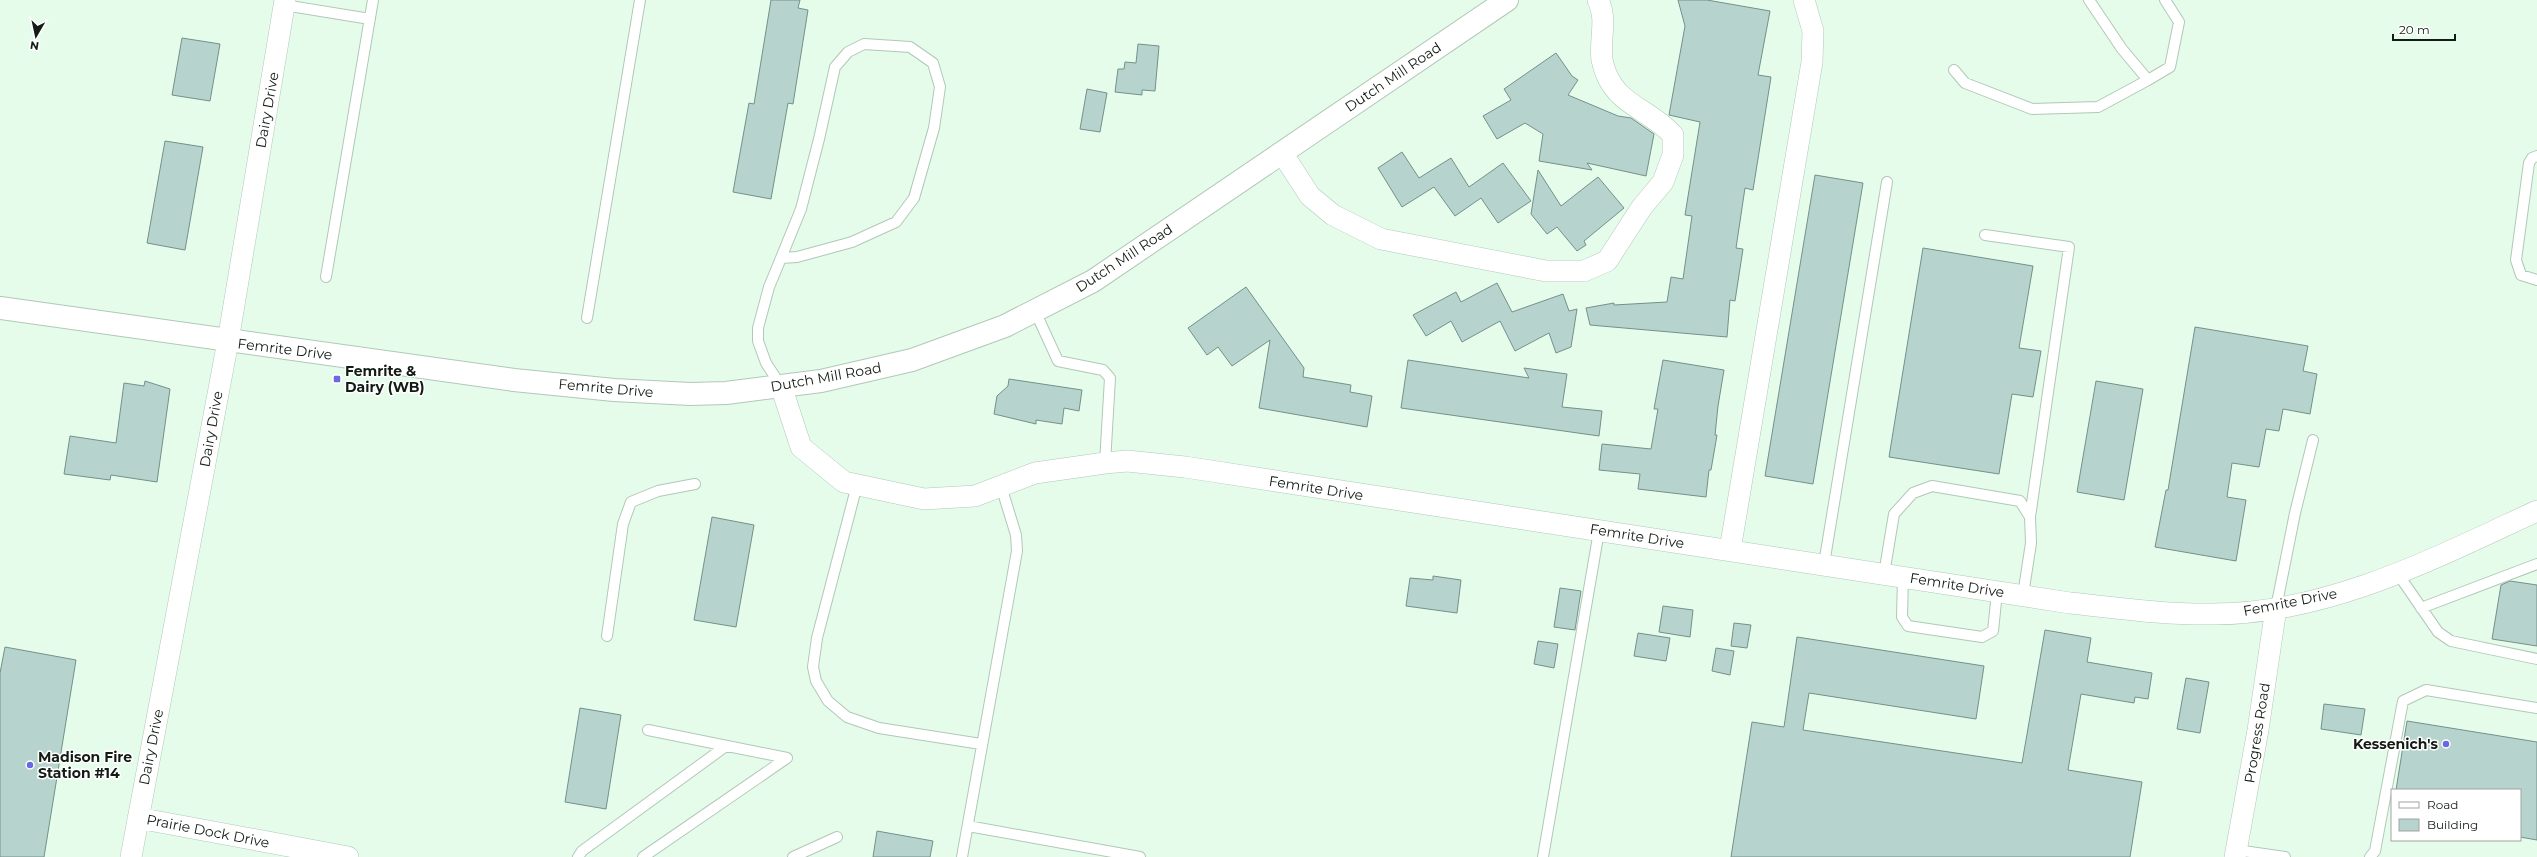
<svg xmlns="http://www.w3.org/2000/svg" width="2537" height="857" font-family="Montserrat,sans-serif">
<style>
.building{fill:#b6d4cd;stroke:#74908a}
.lines{fill:none;stroke-linecap:round;stroke-linejoin:round}
.lane-casing{stroke:#b1c8b7;stroke-width:12}
.street-casing{stroke:#b1c8b7;stroke-width:22}
.secondary-casing{stroke:#b1c8b7;stroke-width:24}
.lane{stroke:#fff;stroke-width:10}
.street{stroke:#fff;stroke-width:21}
.secondary{stroke:#fff;stroke-width:22}
.poi-dot{fill:#6969e2;stroke:#fff;stroke-width:1.5}
.labels{text-anchor:middle;dominant-baseline:central;stroke-width:3;stroke-linejoin:round;paint-order:stroke}
.street-label{font-size:14px;fill:#131b15;stroke:#fff}
.poi-label{font-size:14px;font-weight:bold;fill:#131b15;stroke:#fff;text-anchor:start}
</style>
<rect width="100%" height="100%" fill="#e5fceb"/>
<path class="building" d="M771 0H800L798 8 808 10 793 104 788 103 771 199 733 192 749 103 754 104Z
M1678 0H1707L1770 11 1758 75 1771 77 1753 190 1745 188 1736 248 1743 249 1735 301 1730 300 1727 337 1590 325 1586 308 1614 303V305L1667 302 1671 277 1683 279 1692 216 1685 215 1700 122 1669 115 1685 26Z
M182 38 220 44 210 101 172 95Z
M1138 44 1159 46 1155 91 1142 90V95L1115 92 1118 69H1124L1125 62 1136 63Z
M1556 53 1572 76 1578 80 1568 95 1618 116 1631 118 1654 134 1646 176 1587 163 1592 170 1539 161 1543 134 1525 123 1497 139 1483 116 1511 100 1504 89Z
M1087 89 1107 93 1100 132 1080 129Z
M165 141 203 147 185 250 147 243Z
M1402 152 1419 178 1451 158 1469 187 1503 163 1531 201 1498 223 1481 198 1455 216 1434 187 1402 207 1378 168Z
M1538 170 1561 206 1598 177 1624 208 1584 241 1586 245 1577 251 1557 227 1547 234 1531 214Z
M1815 175 1863 183 1813 484 1765 476Z
M1923 248 2033 266 2019 348 2041 351 2033 397 2012 394 1999 474 1889 457Z
M1497 283 1512 312 1563 294 1569 311 1577 309 1571 347 1556 353 1549 333 1515 351 1500 321 1462 342 1451 321 1426 336 1413 315 1456 292 1461 302Z
M1246 287 1304 368 1303 377 1351 385 1350 392 1372 396 1367 427 1259 408 1270 340 1232 366 1218 347 1207 355 1188 328Z
M2195 327 2308 346 2303 371 2317 374 2310 414 2283 409 2279 431 2266 429 2259 467 2232 463 2227 497 2246 500 2236 561 2155 547 2166 490H2168Z
M1408 360 1529 378 1524 368 1567 374 1562 407 1602 411 1599 436 1401 408Z
M1663 360 1724 370 1718 406 1715 435H1717L1711 470H1709L1706 497 1638 489 1640 474 1599 470 1602 444 1651 449 1658 409H1654Z
M1009 379 1082 390 1079 411 1064 408 1062 424 1036 420V424L994 414 997 396 1008 386Z
M145 381 170 389 157 482 111 475 110 480 64 474 70 436 116 443 124 383 144 386Z
M2096 381 2143 389 2124 500 2077 492Z
M712 517 754 525 736 627 694 620Z
M1433 576 1461 580 1457 613 1406 606 1410 578 1433 580Z
M2510 581 2537 585V646L2492 639 2501 585Z
M1560 588 1581 591 1575 630 1554 627Z
M1663 606 1693 610 1690 637 1659 632Z
M1734 623 1751 625 1747 648 1731 646Z
M2045 630 2091 638 2087 662 2152 673 2148 699 2135 697 2134 703 2081 694 2068 770 2142 782 2130 857H1731L1752 722 1784 727 1797 637 1984 666 1976 719 1809 693 1803 730 2022 763Z
M1638 633 1670 638 1666 661 1634 656Z
M1538 641 1558 644 1554 668 1534 664Z
M5 647 76 660 44 857H0V673Z
M1716 648 1734 651 1730 675 1712 671Z
M2186 678 2209 682 2200 733 2177 729Z
M2324 704 2365 709 2361 735 2321 729Z
M580 708 621 715 606 809 565 802Z
M2407 721 2537 742V840L2520 837V790H2396Z
M877 831 933 841 930 857H873Z"/>
<g class="lines">
<g class="lane-casing">
<path id="lane" d="M284 5 370 19
M1954 70 1965 83 2032 109 2098 107 2148 80 2122 49 2089 0
M2148 80 2170 67 2179 22 2165 0
M2537 156 2532 158 2529 163 2516 260 2521 275 2537 280
M1985 235 2069 247 2030 517
M781 258 797 257 852 242 896 222 914 198 934 128 940 87 933 63 910 47 864 44 848 52 835 67 819 139 801 209 781 258 769 287 758 328V341L766 363 781 386
M326 277 373 0
M1035 311 1058 361 1103 370 1110 378 1105 463
M587 318 640 0
M857 485 817 638 813 667 816 681 828 701 847 717 879 728 981 744
M1824 564 1887 182
M1884 574 1894 514 1913 493 1932 486 2020 501 2030 517 2031 543 2023 595
M2398 574 2438 632 2451 641 2537 659
M1903 577 1902 617 1908 626 1982 637 1993 631 1997 592
M2276 608 2295 513 2313 440
M2421 608 2537 564
M607 636 623 524 631 502 658 491 695 484
M968 826 1140 857
M2236 850 2285 857
M578 857 582 851 726 746
M643 857 787 758 648 730
M793 857 837 837
M962 857 1017 551 1016 535 1001 486
M1543 857 1599 531
M2370 857 2375 851 2403 701 2426 690 2537 708"/>
</g>
<g class="street-casing">
<path id="street" d="M1282 153 1310 196 1333 215 1381 239 1546 271H1584L1607 261 1642 207 1663 182 1673 155V135C1648 107 1611 105 1602 60 1599 40 1608 19 1598 0
M781 386 801 447 844 482 924 499 975 496 1035 473 1105 463 1127 461 1185 467 2070 603C2118 608 2165 615 2213 614 2328 614 2435 558 2537 511
M1730 550 1812 62 1813 31 1804 0
M138 818 348 857
M131 857 228 341 285 0
M2235 857 2258 730 2276 608"/>
</g>
<g class="secondary-casing">
<path id="secondary" d="M0 308 514 380 614 390 690 394 726 393 821 381 912 360 1005 326 1093 281 1507 0"/>
</g>
<use href="#lane" class="lane"/>
<use href="#street" class="street"/>
<use href="#secondary" class="secondary"/>
</g>
<g class="poi-dot">
<rect x="333" y="375" width="8" height="8" rx="2"/>
<circle cx="2446" cy="744" r="4"/>
<circle cx="30" cy="765" r="4"/>
</g>
<g class="labels">
<g class="street-label">
<text transform="translate(1393 77) rotate(-34)">Dutch Mill Road</text>
<text transform="translate(267 110) rotate(-80)">Dairy Drive</text>
<text transform="translate(1124 258) rotate(-33)">Dutch Mill Road</text>
<text transform="translate(285 349) rotate(7)">Femrite Drive</text>
<text transform="translate(826 377) rotate(-10)">Dutch Mill Road</text>
<text transform="translate(606 388) rotate(5)">Femrite Drive</text>
<text transform="translate(211 429) rotate(-80)">Dairy Drive</text>
<text transform="translate(1316 488) rotate(9)">Femrite Drive</text>
<text transform="translate(1637 536) rotate(9)">Femrite Drive</text>
<text transform="translate(1957 585) rotate(9)">Femrite Drive</text>
<text transform="translate(2290 602) rotate(-11)">Femrite Drive</text>
<text transform="translate(2257 733) rotate(-81)">Progress Road</text>
<text transform="translate(151 747) rotate(-79)">Dairy Drive</text>
<text transform="translate(208 831) rotate(11)">Prairie Dock Drive</text>
</g>
<g class="poi-label">
<text x="345" y="371">Femrite &amp;<tspan x="345" dy="16">Dairy (WB)</tspan></text>
<text x="2438" y="744" text-anchor="end">Kessenich's</text>
<text x="38" y="757">Madison Fire<tspan x="38" dy="16">Station #14</tspan></text>
</g>
</g>
<rect x="2391" y="789" width="130" height="52" fill="#ffffff" stroke="#a1a4a1"/>
<rect x="2399" y="802" width="20" height="6" fill="#ffffff" stroke="#a1a4a1"/>
<text x="2427" y="809" font-size="12" fill="#131b15">Road</text>
<rect x="2399" y="819" width="20" height="12" fill="#b6d4cd" stroke="#a1a4a1"/>
<text x="2427" y="829" font-size="12" fill="#131b15">Building</text>
<g transform="translate(36 36) rotate(189)" stroke="#ffffff" stroke-width="3" paint-order="stroke">
<path d="M0-3L7 15L0 10L-7 15Z" fill="#131b15"/>
<text y="-6" font-size="11" font-weight="bold" text-anchor="middle" fill="#131b15">N</text>
</g>
<path d="M2393 34v6h62v-6" fill="none" stroke="#131b15" stroke-width="2"/>
<text x="2399" y="34" font-size="12" fill="#131b15" stroke="#ffffff" stroke-width="3" paint-order="stroke">20 m</text>
</svg>
